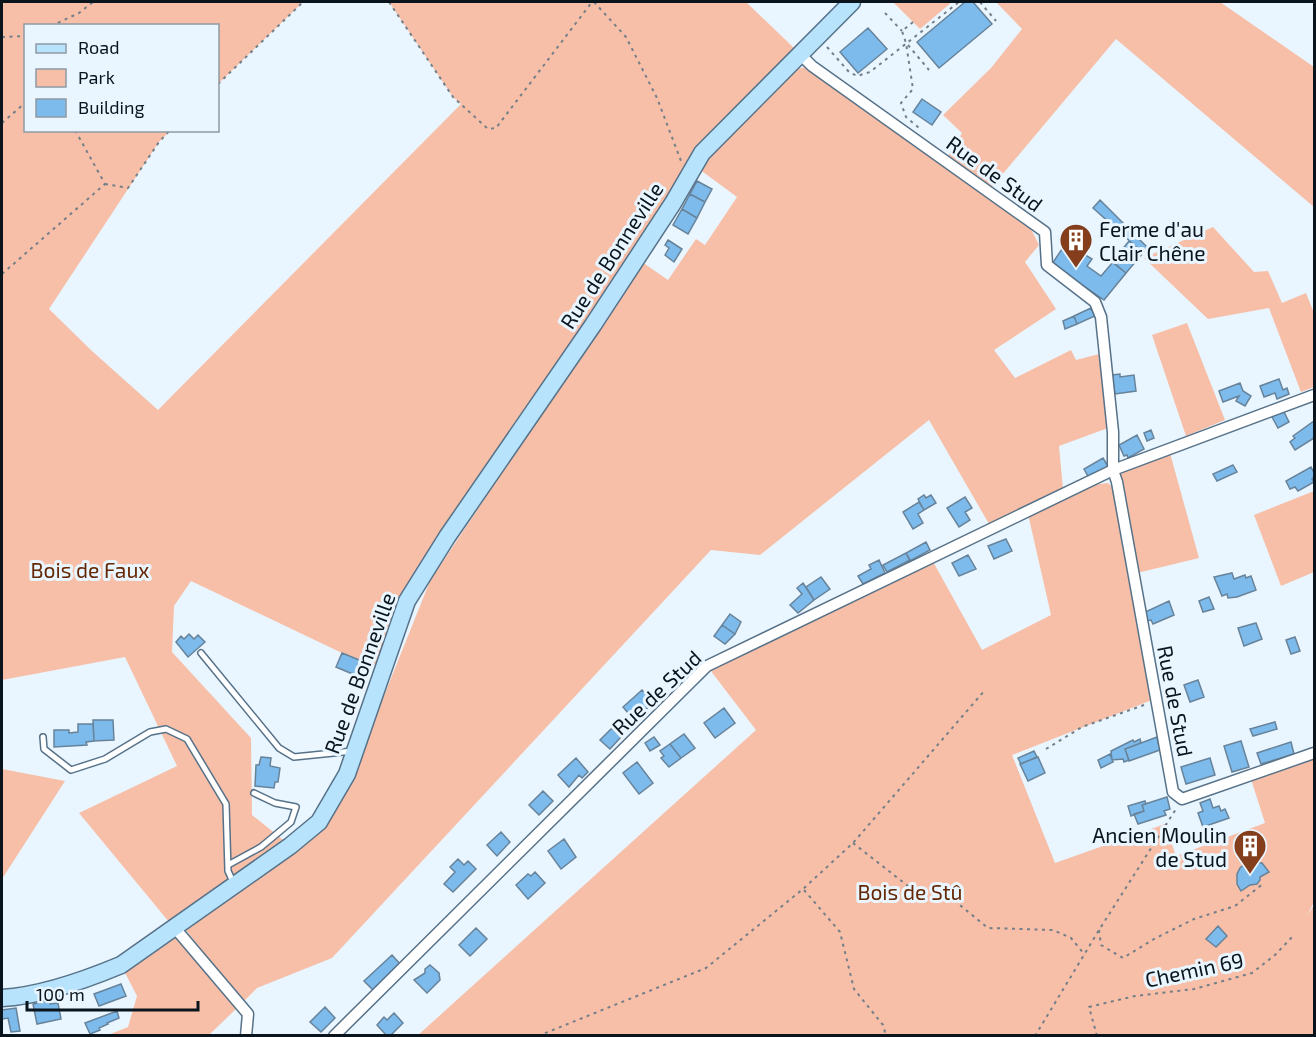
<svg xmlns="http://www.w3.org/2000/svg" width="1316" height="1037" font-family="'Exo 2',sans-serif">
<style>
.green{fill:#f7bfa8}
.building{fill:#7dbbec;stroke:#67839a;stroke-width:1.5}
.lines{fill:none;stroke-linecap:round;stroke-linejoin:round}
.lane-casing{stroke:#577288;stroke-width:8}
.street-casing{stroke:#577288;stroke-width:13}
.secondary-casing{stroke:#577288;stroke-width:19}
.path{stroke:#747f88;stroke-width:2;stroke-dasharray:3 4.5;stroke-linecap:butt}
.lane{stroke:#fff;stroke-width:5}
.street{stroke:#fff;stroke-width:10}
.secondary{stroke:#b7e3fd;stroke-width:16}
.labels{text-anchor:middle;dominant-baseline:central;stroke-width:6;stroke-linejoin:round;paint-order:stroke}
.street-label{font-size:21px;fill:#09141c;stroke:#e9f5ff}
.poi-label{font-size:21px;fill:#09141c;stroke:#e9f5ff;text-anchor:start}
.park-label{font-size:21px;fill:#642603;stroke:#e9f5ff}
</style>
<rect width="100%" height="100%" fill="#e9f5ff"/>
<path class="green" d="M2 2H303L218 84V26H26V130L170 131 159 142 49 309 92 351 158 410 461 104 453 97 389 2H746L794 48 705 141 447 537 384 668 342 653 191 581 174 606 172 652 251 738 252 815 287 843 175 928 237 1008 209 1035H108L128 1027 137 996 121 965 174 928 79 813 177 766 125 657 2 680Z
M893 2H952L920 29Z
M996 2H1220L1314 67V207L1116 39 991 188 948 156 962 133 943 115 991 68 1022 29Z
M804 67 983 191 1030 227 1039 245 1025 262 1056 309 994 350 1015 378 1071 350 1076 360 1099 354 1108 428 1059 446 1063 489 989 524 929 420 760 555 711 550 332 958 257 988 243 1002 185 929 345 793 430 581 642 262 668 280 696 239 705 245 737 197 699 169 790 72Z
M1213 227 1254 272 1268 271 1282 303 1306 293 1314 313V387L1301 392 1269 308 1208 319 1144 258Z
M1187 323 1225 420 1186 436 1152 335Z
M1170 453 1199 558 1137 573 1118 475Z
M1108 483 1116 491 1152 700 1012 755 1055 863 1165 824 1176 856 1265 823 1250 776 1314 753V902L1307 916 1314 905V1035L417 1036 756 730 707 666 931 558 982 650 1051 615 1028 514 1091 485Z
M1314 491V572L1281 586 1254 515Z
M2 769 65 781 2 879Z"/>
<path class="building" d="M965 2H973L992 24 939 68 917 42Z
M868 28 887 49 858 73 840 52Z
M922 99 941 112 932 125 913 112Z
M697 181 712 189 705 202 690 194Z
M690 194 705 202 697 218 682 209Z
M1100 200 1148 248 1143 253 1093 208Z
M682 209 697 218 688 234 673 225Z
M668 240 682 249 674 262 665 255 669 248 665 245Z
M1129 241 1143 253 1126 273 1112 262Z
M1066 243 1092 259 1087 266 1101 276 1113 262 1126 273 1104 300 1052 264Z
M1091 308 1095 316 1077 324 1074 316Z
M1074 316 1077 324 1065 329 1063 321Z
M1120 374V377L1134 375 1136 391 1115 394 1112 375Z
M1279 379 1283 390 1287 388 1289 394 1277 399 1275 393 1264 397 1260 386Z
M1240 383 1243 391 1251 396 1245 406 1236 401 1239 396 1223 402 1219 391Z
M1283 410 1289 422 1278 428 1271 415Z
M1314 421V438L1295 450 1290 442 1295 438 1293 436Z
M1151 430 1154 438 1147 441 1144 433Z
M1137 435 1144 449 1128 458 1127 455 1124 456 1119 445Z
M1103 458 1109 468 1089 478 1084 469Z
M1233 465 1237 472 1217 481 1213 474Z
M1311 467 1314 473V477L1312 479 1314 482 1298 491 1295 487 1290 489 1286 481Z
M924 495 926 498 931 495 936 503 924 510 918 499Z
M965 497 972 508 965 512 970 520 959 527 947 508Z
M919 502 924 510 918 514 923 523 913 529 903 512Z
M1006 539 1012 551 994 559 988 546Z
M926 542 930 550 910 561 906 553Z
M906 553 910 560 887 572 883 565Z
M968 555 976 569 959 576 952 563Z
M879 560 885 573 863 584 858 576 871 569 869 565Z
M1232 573 1234 579 1245 575 1246 578 1251 576 1256 590 1237 597 1228 598 1227 594 1222 596 1214 577Z
M821 577 830 589 814 600 806 587Z
M803 583 814 600 798 613 790 605 802 594 797 588Z
M1209 597 1214 609 1203 612 1199 601Z
M1169 601 1174 615 1153 624 1151 620 1147 621 1143 613Z
M730 614 741 622 735 634 722 625Z
M1256 623 1262 639 1244 646 1238 628Z
M722 625 735 634 725 644 714 636Z
M189 634 194 639 198 635 205 642 188 657 176 642 181 636 184 639Z
M1295 637 1300 651 1291 654 1286 640Z
M342 653 369 664 362 678 336 667Z
M1198 680 1204 697 1190 702 1184 685Z
M642 690 653 703 634 720 623 707Z
M724 708 735 723 715 738 704 723Z
M93 720H113L114 740 94 741Z
M1275 722 1277 729 1253 736 1250 729Z
M78 724H93L94 741 86 742 87 745 54 747V730H69V733L78 732Z
M612 728 621 737 610 749 600 740Z
M684 734 695 748 681 758 670 744Z
M654 737 660 745 650 751 645 743Z
M1157 737 1160 750 1129 761 1125 749Z
M1140 739 1141 743 1125 749 1129 760 1124 762 1123 759 1112 760 1111 751 1133 740 1134 742Z
M1241 741 1249 767 1232 772 1224 746Z
M1291 742 1294 754 1261 764 1257 753Z
M670 744 681 758 669 767 661 758 664 756 660 751Z
M1034 751 1037 757 1021 764 1018 758Z
M1110 754 1113 762 1101 768 1098 760Z
M261 757 271 758 270 766 280 768 278 782H275L274 788 255 786 256 765H259Z
M1038 757 1045 773 1028 781 1020 764Z
M576 758 588 772 582 778 579 775 569 787 558 775Z
M1210 758 1215 775 1186 784 1181 767Z
M637 762 653 783 639 794 623 773Z
M543 791 553 801 539 815 529 805Z
M1167 797 1170 809 1164 811 1166 815 1138 824 1134 814 1144 811 1142 805Z
M1210 799 1213 808 1219 806 1221 811 1225 809 1229 818 1203 827 1198 813 1203 811 1200 803Z
M1145 801 1146 804 1142 805 1144 811 1131 816 1128 806Z
M501 832 510 842 497 856 487 845Z
M564 839 576 857 561 869 548 851Z
M458 859 464 865 468 861 476 869 453 892 444 884 455 872 450 867Z
M1247 862 1262 863 1269 872 1260 877V880L1257 884 1250 885 1241 891 1237 884V874L1240 868Z
M535 872 545 883 528 899 516 885 528 874 531 876Z
M1218 926 1227 936 1216 947 1206 939Z
M476 928 487 939 470 956 459 945Z
M392 955 401 965 374 991 364 981Z
M430 965 439 973 440 980 427 993 414 980 425 973V969Z
M121 984 126 996 99 1006 94 994Z
M49 1001 50 1004 58 1003 61 1019 37 1024 33 1004Z
M325 1007 335 1018 321 1032 310 1022Z
M16 1008 20 1031 11 1032 8 1018 2 1019V1010Z
M117 1011 119 1018 107 1023 108 1024 99 1028 100 1030 90 1034 85 1023Z
M394 1013 403 1023 390 1036H387L377 1025 384 1017 387 1020Z"/>
<g class="lines">
<g class="lane-casing">
<path id="lane" d="M201 653 279 748 294 757 353 751
M43 737 44 749 71 770 105 759 150 732 166 729 187 739 226 804 228 871 234 884
M228 865 261 847 291 822 296 807 275 803 254 793"/>
</g>
<g class="street-casing">
<path id="street" d="M799 53 812 66 1045 232 1047 265 1095 302 1101 317 1113 432V470L1117 482 1173 792 1182 799 1314 753
M175 928 248 1014 246 1036
M334 1036 707 666 1113 470 1314 395"/>
</g>
<g class="secondary-casing">
<path id="secondary" d="M2 998C40 996 85 980 121 965L290 846 319 822 347 774 407 601 447 537 593 325 673 203 702 153 852 2"/>
</g>
<path class="path" d="M389 2 453 97 488 129 496 128 592 2
M594 2 626 37 657 98 681 161
M980 2 996 21
M885 13 902 31
M913 22 902 31 906 43 913 89 901 103 906 117 919 128
M51 26 79 13 93 2
M2 37 26 36
M908 45 929 70
M827 47 849 72 857 76 870 72 959 2
M218 84 303 2
M2 123 26 102
M105 184 128 188 159 142 170 130
M2 274 105 184 75 130
M1046 749 1082 727 1147 704
M853 843 922 897 955 901 988 928 1053 930 1071 938 1085 955
M804 890 840 932 854 989 883 1025 886 1036
M1099 930 1101 945 1123 958 1154 939 1194 919 1235 906 1264 883
M538 1036 706 968 803 889 853 843 985 690
M1035 1036 1099 930 1176 809
M1097 1036 1089 1007 1135 996 1194 989 1252 973 1275 955 1293 936"/>
<use href="#lane" class="lane"/>
<use href="#street" class="street"/>
<use href="#secondary" class="secondary"/>
</g>
<defs>
<g id="building-pin" transform="scale(1.725)"><path d="M0 17L-7.5 6A9.5 9.5 0 1 1 7.5 6Z" fill="#853e1c" stroke="#e9f5ff"/><path d="M-4-6H4V6H1V3H-1V6H-4ZM-2.5-4.3h1.7v1.8h-1.7ZM.8-4.3h1.7v1.8H.8ZM-2.5-1h1.7V.8h-1.7ZM.8-1h1.7V.8H.8Z" fill="#fff"/></g>
</defs>
<g fill-rule="evenodd">
<use href="#building-pin" x="1076" y="240"/>
<use href="#building-pin" x="1250" y="846"/>
</g>
<g class="labels">
<g class="street-label">
<text transform="translate(995 173) rotate(36)">Rue de Stud</text>
<text transform="translate(611 255) rotate(-57)">Rue de Bonneville</text>
<text transform="translate(359 673) rotate(-70)">Rue de Bonneville</text>
<text transform="translate(656 692) rotate(-43)">Rue de Stud</text>
<text transform="translate(1176 701) rotate(79)">Rue de Stud</text>
<text transform="translate(1194 969) rotate(-12)">Chemin 69</text>
</g>
<g class="poi-label">
<text x="1099" y="228">Ferme d'au<tspan x="1099" dy="24">Clair Chêne</tspan></text>
<text x="1227" y="834" text-anchor="end">Ancien Moulin<tspan x="1227" dy="24">de Stud</tspan></text>
</g>
<g class="park-label">
<text x="90" y="569">Bois de Faux</text>
<text x="910" y="891">Bois de Stû</text>
</g>
</g>
<rect width="1316" height="1037" fill="none" stroke="#09141c" stroke-width="6"/>
<rect x="24" y="24" width="195" height="108" fill="#e9f5ff" stroke="#8f9ba4" stroke-width="1.5"/>
<rect x="36" y="44" width="30" height="9" fill="#b7e3fd" stroke="#8f9ba4" stroke-width="1.5"/>
<text x="78" y="54" font-size="18" fill="#09141c">Road</text>
<rect x="36" y="69" width="30" height="18" fill="#f7bfa8" stroke="#8f9ba4" stroke-width="1.5"/>
<text x="78" y="84" font-size="18" fill="#09141c">Park</text>
<rect x="36" y="99" width="30" height="18" fill="#7dbbec" stroke="#8f9ba4" stroke-width="1.5"/>
<text x="78" y="114" font-size="18" fill="#09141c">Building</text>
<path d="M27 1001v9h171v-9" fill="none" stroke="#09141c" stroke-width="3"/>
<text x="36" y="1001" font-size="18" fill="#09141c" stroke="#e9f5ff" stroke-width="4.5" paint-order="stroke">100 m</text>
</svg>
